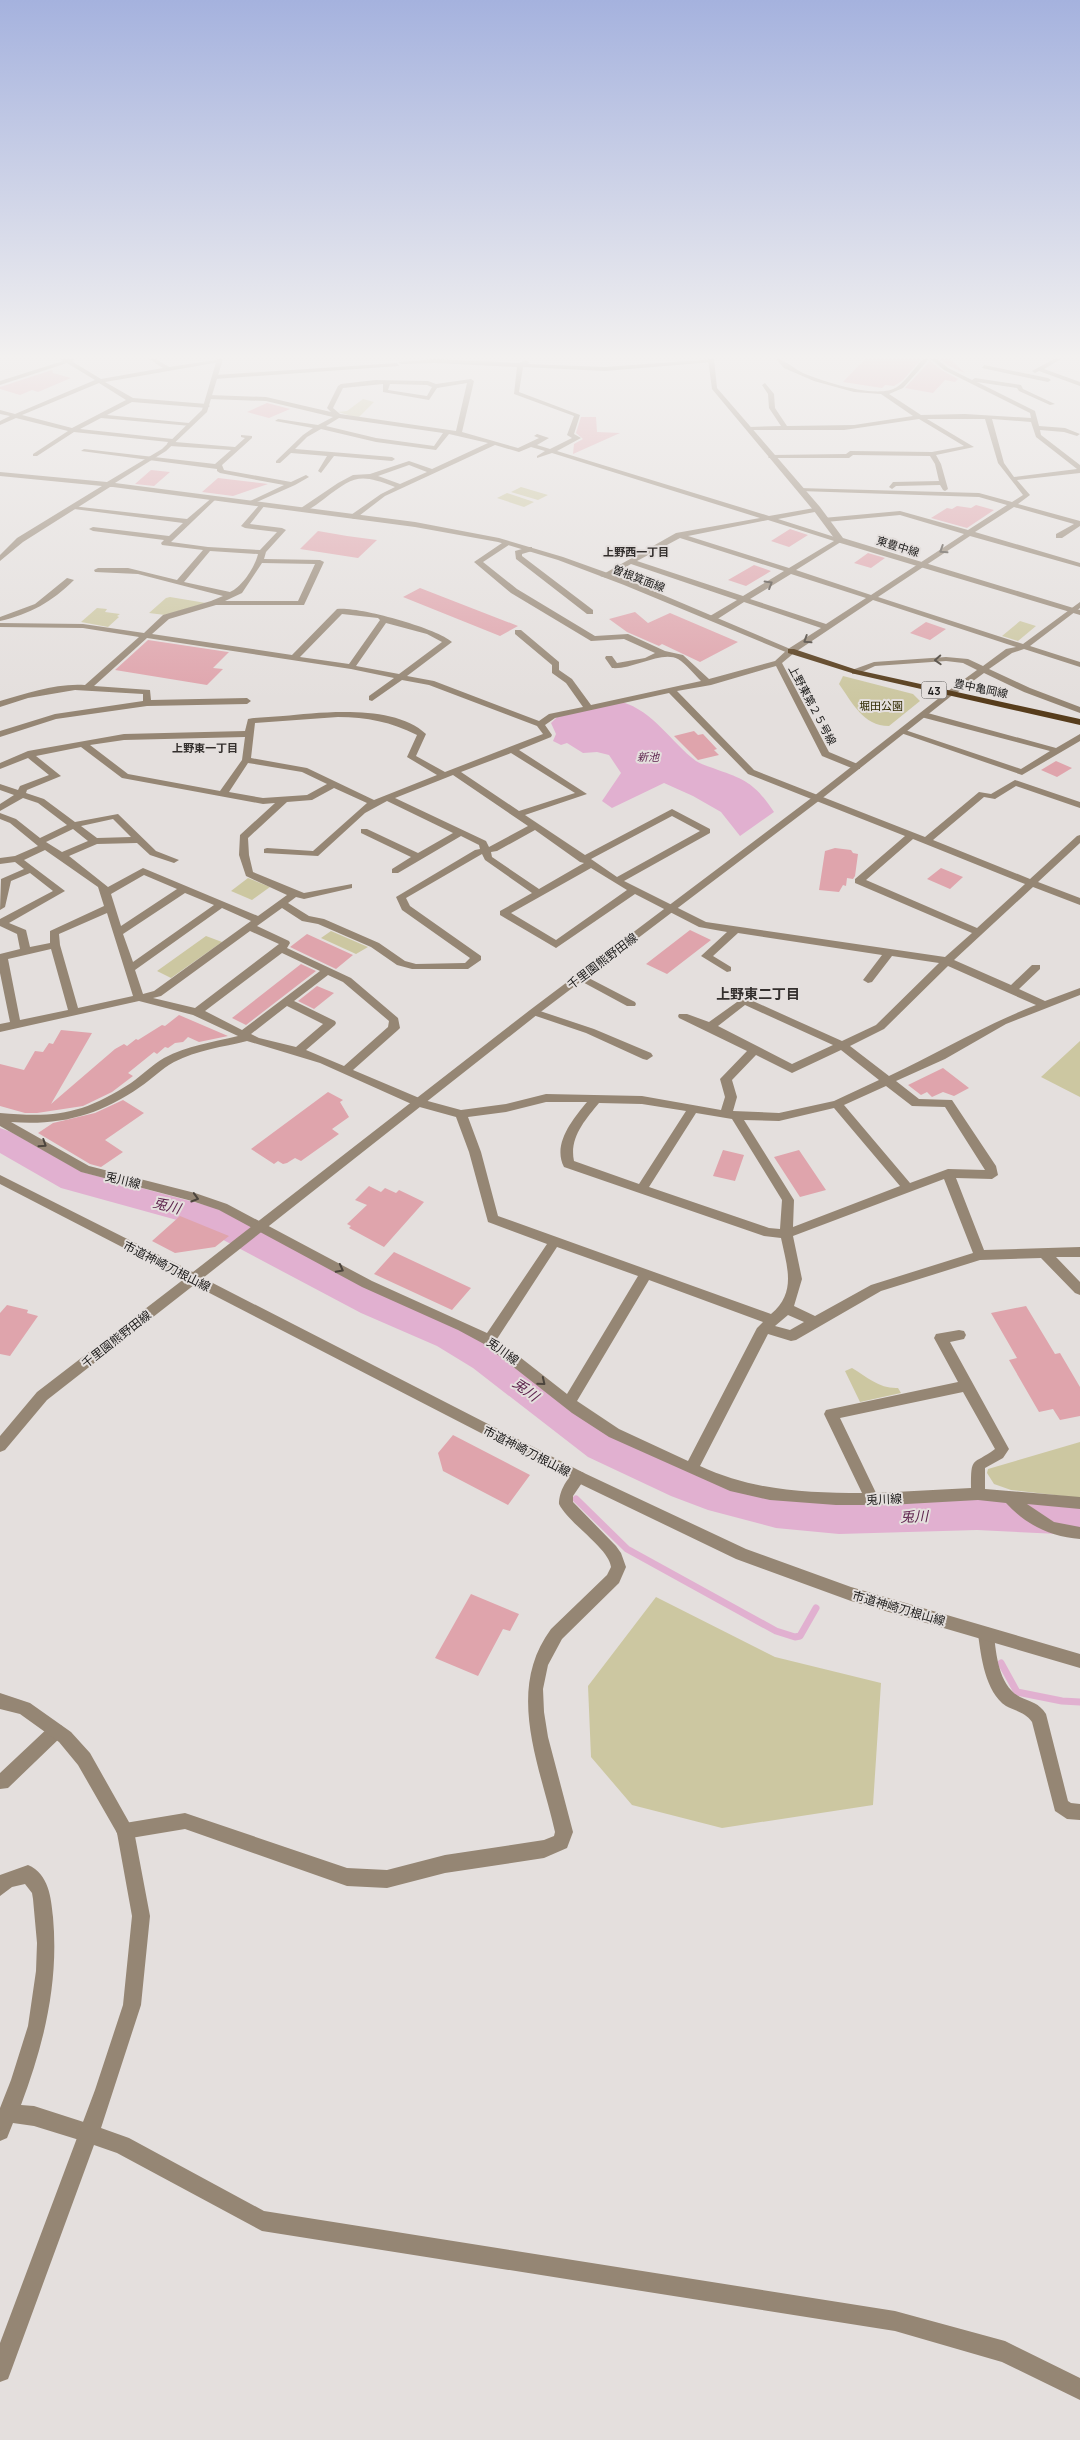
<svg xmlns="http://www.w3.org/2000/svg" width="1080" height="2440" font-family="Manrope,'Noto Sans JP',sans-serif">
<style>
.green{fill:#ccc7a1}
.water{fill:#e1b0d0}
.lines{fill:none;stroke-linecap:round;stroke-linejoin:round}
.stream{stroke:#e1b0d0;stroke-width:7}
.river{fill:#e1b0d0;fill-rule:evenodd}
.building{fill:#dfa4ac}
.minor{fill:#958674;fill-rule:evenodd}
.tertiary{fill:#958674;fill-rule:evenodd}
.primary{fill:#573d1c;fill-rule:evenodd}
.oneway{stroke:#4c453d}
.labels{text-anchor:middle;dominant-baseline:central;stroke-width:4;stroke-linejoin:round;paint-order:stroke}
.far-street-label{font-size:11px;fill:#1b1a19;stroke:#e4dfdd}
.far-neighbourhood-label{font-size:11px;font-weight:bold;fill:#332f2d;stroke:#e4dfdd}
.shield{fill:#e4dfdd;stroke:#575554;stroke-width:1}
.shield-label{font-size:11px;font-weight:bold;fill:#1b1a19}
.far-park-label{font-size:11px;fill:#302a00;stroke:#e4dfdd}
.far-water-label{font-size:11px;font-style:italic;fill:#5d234d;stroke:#e4dfdd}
.street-label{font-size:12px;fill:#1b1a19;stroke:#e4dfdd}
.neighbourhood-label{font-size:14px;font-weight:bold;fill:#332f2d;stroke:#e4dfdd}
.water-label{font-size:14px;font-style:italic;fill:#5d234d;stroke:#e4dfdd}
</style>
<rect width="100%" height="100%" fill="#e4dfdd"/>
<path class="green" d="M363 399 374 402 358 418 338 412 347 411Z
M521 487 548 495 538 500 511 492Z
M507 493 534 502 524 507 497 498Z
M170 597 206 603 165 615 149 613 166 598Z
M97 608 107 609 105 612 120 614 117 616 119 617 108 627 81 622Z
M1020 621 1036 626 1018 641 1002 636Z
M843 676 913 694 920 701 889 726C863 726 852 702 839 684Z
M248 878 270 887 252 900 231 891Z
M331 931 368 947 356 954 321 938Z
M206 936 222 942 171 978 157 971Z
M1080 1041V1097L1041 1077Z
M852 1368C867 1377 880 1389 898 1388L901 1393 860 1402 845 1371Z
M1080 1442V1498L1011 1490 994 1484 987 1473 988 1469Z
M656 1597 775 1657 881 1683 873 1805 722 1828 632 1805 591 1757 588 1686Z"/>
<path class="water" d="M622 702C653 711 671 742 696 761 702 765 711 767 718 770 747 780 756 785 774 812L740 836 721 812 693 796 664 783 612 808 602 801 621 773 609 755 597 752 583 753 567 743 561 745 553 741 556 734 551 723 557 717Z"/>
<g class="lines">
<path class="stream" d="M576 1499 627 1549 776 1631 795 1637 800 1636 816 1608
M1001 1663 1017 1692 1062 1701 1080 1702"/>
<path class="river" d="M0 1128 11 1132 82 1172 216 1208 385 1295 461 1328 497 1348 614 1435 723 1484 776 1496 839 1502 977 1498 1080 1503V1535L977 1530 839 1534 776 1528 708 1510 671 1496 588 1457 473 1368 437 1346 361 1313 195 1225 61 1188 0 1153Z"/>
</g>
<path class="building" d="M865 359H921L903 380 894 386 885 385 882 388 843 382Z
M940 359H950L965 373 949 366Z
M930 361 943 371 958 379 955 382 945 380 933 393 905 388Z
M52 370 53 373 71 378 38 392 32 390 20 395 0 389V387Z
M267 403 290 409 269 418 247 412Z
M581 417H596L597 432 620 433 573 454 574 444 583 439 576 433Z
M151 470 170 472 154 486 135 484Z
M218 478 268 484 233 496 202 492Z
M976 505 994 510 967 528 931 518 947 508 952 509 957 506 971 508Z
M790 529 808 535 789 547 771 541Z
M318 531 347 536 377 540 358 558 300 549Z
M868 553 885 558 871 568 854 563Z
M754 565 771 571 746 586 728 580Z
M420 588 518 626 500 636 403 597Z
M635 612 648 623 670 613 738 642 700 662 662 644 659 646 627 632 609 619Z
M926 622 946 629 930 640 910 633Z
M148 640 228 652H229L213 668 223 669 207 685 115 670Z
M694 731 698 735 703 734 717 749 714 750 719 755 698 760 674 736Z
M1056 761 1072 768 1057 777 1041 770Z
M835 848 851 850 853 853 858 854 855 876 853 879 847 878 846 886 843 885 839 892 819 890 825 851Z
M941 868 963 877 950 889 927 879Z
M690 930 711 940 667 974 646 964Z
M307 934 353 955 336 969 290 947Z
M301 964 316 971 246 1025 232 1018Z
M317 986 334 993 314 1009 298 1001Z
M179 1015 228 1036 199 1042 188 1037 183 1042 175 1043 168 1048 165 1047 157 1054 154 1052 128 1073 133 1076 112 1092 83 1106 37 1113H25L0 1106V1064L24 1070 35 1051 43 1052 49 1043 53 1044 61 1030 92 1033 51 1104 115 1049 124 1044 127 1046 136 1039 138 1040 162 1025 165 1026Z
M943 1068 969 1088 954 1096 943 1092 932 1097 927 1092 921 1095 908 1085Z
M328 1092 343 1100 340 1102 349 1117 332 1129 339 1134 301 1161 295 1158 287 1163 283 1164 278 1161 274 1164 251 1149Z
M123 1100 144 1113 105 1140 123 1152 101 1167 90 1164 38 1133 53 1123 95 1113Z
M723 1150 744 1155 735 1181 713 1176Z
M799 1150 826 1190 800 1197 774 1157Z
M369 1186 381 1192 385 1188 396 1193 399 1190 424 1202 384 1247 349 1228 351 1226 347 1224 367 1205 355 1200Z
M180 1216 229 1236 215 1247 175 1253 152 1241Z
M394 1252 426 1267 471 1288 452 1310 374 1274Z
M7 1305 28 1310 27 1313 38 1316 10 1356 0 1354V1313Z
M1026 1306 1055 1354 1060 1353 1080 1387V1416L1060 1420 1053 1409 1039 1412 1009 1360 1017 1358 991 1313Z
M453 1435 530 1475 508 1505 443 1471 438 1453Z
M471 1594 519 1614 510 1631 503 1629 478 1676 435 1658Z"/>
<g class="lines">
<path class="minor" d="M61 359H74L73 362 101 379 163 368 149 359H156L169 367 222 359 220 362 105 382 133 398 207 404 210 406 207 408 132 402 107 415 189 423 191 426 101 418 80 429 173 439 176 441 175 442 235 447 245 438 241 437V435L252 436V438L222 465 224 470 291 482 306 475 309 477 295 485 250 505 246 503 248 502 284 485 220 473 217 471V469L81 451 84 449 215 464 231 450 170 446 167 444 168 442 74 432 37 456H33V454L68 431 16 418 0 425V421L10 416 0 414V410L15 414 95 380 67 363 0 385V381L63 361ZM99 383 126 400 72 428 22 415Z
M435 359 519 363 526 360 529 362 528 364 605 367 715 359 713 362 605 371 523 367 519 392 580 415 574 434 581 438 557 451 769 516 820 507V511L778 519 844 540 796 570 871 595 964 534 900 515 826 522H823V518L900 511 968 530 1007 505 979 497 800 491 797 489 798 488 979 493 1012 502 1023 495 998 463 985 419H927L974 447 936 455 941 464 948 489 945 491 943 490 940 485 896 486 892 489 889 487 893 482 939 481 935 464 930 456 853 455 849 458H769L768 457 771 455 846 454 850 451 932 452 964 446 919 419 844 430H747L749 427 781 426 769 408 768 394 762 385 765 383 774 394 775 408 787 426 854 425 913 416 881 394 854 392 814 381 784 368 776 359C785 359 794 369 803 373 822 381 878 400 897 387 907 380 914 368 923 359H929L903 388 889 394 921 415 965 414 1031 418 1030 413 944 370 931 359H937L948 368 972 380 975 378 1021 385 1023 389 1055 404 1050 405 1019 391 1017 388 977 382 1035 411 1039 426 1065 428 1080 434 1077 436 1064 432 1040 430 1041 435 1080 465V473L1017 480 1030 495 1018 504 1080 521V526L1062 538H1056V534L1074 524 1014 507 975 532 1080 563V567L970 536 878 597 1023 644 1080 602V608L1030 646 1080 662V667L1024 649 1012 653 989 669 1030 688 1080 707V713L1024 692 984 673 954 695H948V691L977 670 963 663 946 661 875 666 858 674H852V670L874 662 946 657 968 659 983 666 1006 649 1016 647 873 600 794 653 782 663 829 752 860 765V769H854L822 756 776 666 711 685 677 691 754 770 925 837 979 792 991 794 1015 780 1080 802V808L1016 786 995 799 984 797 933 840 1030 879 1077 836 1080 835V843L1038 882 1080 898V905L1033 887 954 960 1011 985 1032 965H1040V969L1019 989 1045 1001 1080 988V995L1006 1024 945 1059 896 1081 919 1099 952 1100 996 1166 998 1175 992 1179 956 1178 984 1250 1080 1247V1257H1056L1080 1282V1295L1075 1293 1041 1258 980 1260 881 1291 796 1340 791 1341 768 1334 700 1466C751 1490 805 1493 862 1493L824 1414 826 1410 958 1382 934 1338 936 1334 959 1330 964 1331 966 1335 964 1339 950 1342 1009 1449 1003 1458 985 1468V1489L1080 1497V1509L1027 1504 1054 1522 1080 1527V1539C1051 1537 1026 1525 1006 1503L978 1500 889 1505H836L770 1500 730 1491 609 1437 572 1413 484 1344 458 1330 362 1287 219 1210 192 1201 81 1172 0 1126V1113C56 1118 83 1114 131 1083 142 1075 152 1065 164 1058 187 1046 213 1042 238 1036L193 1015 139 1001 0 1032V1024L10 1022 0 973V954L20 949 17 934 0 926V919L53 891 30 873 11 881 5 907 0 910 1 879 24 869 15 862 0 864V858L15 856 38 846 10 823 0 819V813L16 819 40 838 67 825 38 803 23 798 0 811V804L14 795 0 790V784L18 790 20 786 49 775 28 758 0 769V763L28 751 124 734 245 731 248 719C259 717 271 717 283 716 322 712 395 704 426 734L416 756 445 772 543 734 537 726 429 685 402 680 372 701 369 700V696L394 678 351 669 147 638 94 686 150 690 151 700 247 698 251 701 247 704 147 706 56 719 0 737V731L55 714 143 701V694L75 690 28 698 0 707V701C27 693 57 683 85 685L139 637 83 628 0 627V623L83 624 144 633 163 615 211 601 223 596 138 574 95 572 94 570 98 568H128L177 580 203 550 162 545 161 543 164 540 93 531 89 529 93 527 169 536 183 523 74 509 70 507 72 506 187 519 214 496 217 498 216 499 171 542 208 547 260 550 277 532 245 528 241 526 261 503 265 505 250 524 282 528 286 530 266 552 264 559 320 560 324 562 304 605H216L169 619 152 634 292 655 337 609C357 606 437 628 452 642L407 676 434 681 539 721 549 714 583 707 566 683 552 673V665L515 634V630H521L559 662V670L572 679 591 705 701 681C694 674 686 664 678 659 662 650 632 670 612 668L605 658 606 656H612L617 663 645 658 655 653 624 639 591 641 511 593 474 562 505 541 512 543 483 562 517 589 595 636 628 634 665 651 683 655 709 679 775 661 788 649 821 628 744 602 716 620H710V616L737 600 631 564 607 578 600 576 676 533 760 518 552 453 537 458V456L545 451 531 447 519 452 495 445 385 496 355 519 348 517 381 494 395 487C359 473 354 476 324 499 317 504 311 509 304 512L300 510 301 508 338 483 353 475 370 474 409 461 432 469 488 443 449 434 436 450 376 442 321 429 307 437 295 449 392 457 395 459 392 461 334 456 321 473 318 471 327 456 291 453 280 463H276V461L303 435 313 428 275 421 278 419 318 425 333 417 266 401 209 399 206 397 209 395 266 397 331 412 327 408 338 386 341 384 375 380 428 381 436 384 471 379 474 381 462 432 518 448 539 438 534 436 537 434 549 438 537 445 550 449 572 438 567 435 574 416 514 394 517 367 435 363 401 364 398 362ZM467 383 456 431 340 414 333 408 343 388 383 384V392L429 400 437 388ZM390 384 427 385 432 387 427 396 388 390ZM339 418 443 433 434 446 376 438 326 426ZM992 419 1031 422 1036 437 1077 469 1014 477 1004 463ZM409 465 427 472 400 484 378 476ZM768 520 834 541 789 568 688 536ZM680 538 784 571 743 596 637 561ZM210 551 258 554C255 567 242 587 230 592L184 582ZM262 563 315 564 298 601H225L242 593ZM791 574 866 598 826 624 750 599ZM342 614 378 618 380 620 349 664 300 657ZM386 623 427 634 442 642 399 674 356 666ZM669 693 748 774 905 836 855 879V883L972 933 945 957 706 922 624 881 710 833V829L672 809 585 855 525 815 587 794 519 750 551 737 552 735 545 725 555 718ZM338 717C367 717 391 722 417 735L407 757 437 775 374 800 307 768 251 758 255 723ZM245 737 242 760 220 791 128 774 90 745 124 740ZM81 747 122 778 263 804 275 803 240 835 239 855 246 876 287 895 258 916 143 868 108 887 69 856 97 844 137 843 150 855 174 863 179 860 156 851 118 814 75 822 44 799 26 793 27 790 61 776 36 756ZM511 753 575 793 519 811 461 772ZM248 763 302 772 327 784 307 795 263 798 229 792ZM453 775 528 826 489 847 486 841 395 798ZM334 788 367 803 313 851 267 848 264 849V853L318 856 365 813 387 801 453 833 418 853 367 829H361V833L411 857 392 869V873H398L461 836 479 845 480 849 475 850 396 897 402 910 470 958 465 963 416 964 405 961 379 943 324 919 309 916 288 903 296 897 304 899 352 888V884L304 893 253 872 249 855 248 838 287 802 312 800ZM672 816 700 831 617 877 591 859ZM113 819 131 837 97 838 81 826ZM73 829 88 841 62 852 46 842ZM535 830 580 862 584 863 539 889 492 857 491 852 497 851ZM913 839 1025 884 977 928 866 880ZM45 850 98 887 104 906 50 931V943L30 947 26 930 9 923 65 891 24 860ZM482 854 485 860 532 893 500 911V915L556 948 635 894 699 927 727 932 701 956 727 972 731 971V967L713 956 738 933 882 955 863 980 868 983 872 982 892 956 939 963 876 1025 842 1041 744 997 709 1022 687 1014H679L678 1016 679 1018 747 1051 720 1079 725 1097 721 1110 642 1096 546 1094 506 1104 461 1110 424 1100 353 1070 398 1030 400 1028 398 1018 351 978 287 948 290 943 289 941 257 926 282 908 302 921 318 924 371 947 397 965 412 969H468L481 960V956L410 906 406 898ZM591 868 627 890 556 940 511 913ZM144 875 177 889 121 926 111 894ZM185 893 214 905 133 962 123 934ZM222 908 251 921 154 991 143 994 135 970ZM107 913 133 996 78 1008 60 945 59 934ZM250 931 279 944 195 1008 153 998 161 996ZM51 949 68 1010 20 1020 8 959ZM282 953 320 971 242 1030 205 1011ZM948 966 1036 1005C985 1025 938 1053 889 1076L850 1046 884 1029ZM328 975 343 982 389 1021 388 1027 344 1066 306 1050 335 1025 336 1023 335 1021 294 1001ZM745 1005 833 1045 792 1064 718 1026ZM287 1006 323 1024 296 1047 259 1038 251 1034ZM247 1041 320 1063 416 1106 456 1117 469 1152 488 1222 547 1244 487 1333 372 1281 227 1204 195 1193 89 1166 11 1122C60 1126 100 1115 140 1087 152 1079 161 1069 174 1062 197 1050 223 1047 247 1041ZM841 1050 879 1080 834 1101 779 1113 733 1111 737 1097 732 1080 756 1055 792 1073ZM886 1086 912 1106 945 1107 985 1170 948 1169 910 1183 844 1105ZM546 1102H587C573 1119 552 1144 564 1167L764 1236 781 1238C787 1267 797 1292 771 1314L498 1216 481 1152 468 1117 506 1112ZM599 1103 642 1104 686 1111 639 1184 574 1161C569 1138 585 1120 599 1103ZM834 1108 900 1186 793 1227 794 1200 744 1120 779 1121ZM696 1113 732 1119 782 1200 780 1229 769 1228 649 1187ZM944 1179 973 1253 871 1285 815 1316 794 1306 802 1279 793 1236ZM557 1247 638 1276 567 1394 497 1339ZM649 1280 763 1322 757 1328 688 1461 619 1429 577 1401ZM788 1315 804 1322 790 1330 775 1326ZM963 1392 995 1449C972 1466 971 1455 971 1488L876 1493 840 1418Z
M1054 359H1061L1044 369 1080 382V386L1039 371 1035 373 1032 371Z
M397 363 399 366 215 379 212 377 215 375Z
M984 365 1048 378 1051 380 1048 382 982 368Z
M529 547H532V551L522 554V556L593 610V614H587L516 559 515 551Z
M67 578 74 580C52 602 30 614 0 621V617L35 604Z
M924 712 1056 748 1080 734V741L1022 775 898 732 905 730 1021 769 1050 751 921 717 920 715Z
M581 974 635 1002 636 1004 635 1006H627L577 979 576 977Z
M534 1009 594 1029 651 1053 653 1056 647 1060 643 1059 586 1033 530 1014 529 1012Z
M579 1471 584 1473 586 1477 573 1496V1502L616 1546 621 1553 626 1567 619 1583 562 1639 548 1665 543 1689 544 1712 548 1737 573 1832 567 1848 544 1858 445 1873 387 1888 347 1886 185 1829 125 1839 119 1837 116 1831 119 1825 125 1823 185 1813 347 1868 387 1870 445 1855 544 1840 554 1836 555 1832C540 1765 505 1691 551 1629L607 1575 611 1567C609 1548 569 1524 559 1504 559 1492 567 1475 579 1471Z
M986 1627 992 1629 994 1634C996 1655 999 1686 1020 1697 1031 1702 1039 1703 1046 1714L1068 1801 1071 1803 1080 1804V1820L1067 1819 1055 1811 1032 1722C1025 1712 1015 1711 1006 1706 985 1692 981 1656 978 1634L980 1629Z
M56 1723 62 1726 64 1731 62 1736 8 1788 0 1789V1773L50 1726Z
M28 1865C49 1874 51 1898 53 1917 59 1983 44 2044 21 2105L34 2106 96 2126 99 2133 96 2140 89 2143 34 2126 13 2123 7 2138 0 2141V2108L11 2080 28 2026 36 1971 37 1943 33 1899 32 1893 25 1884 12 1887 0 1896V1875Z"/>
<path class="tertiary" d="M217 359H223L207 412 166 451 115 483 415 522 499 538 563 557 630 581 795 651 788 653 624 585 558 560 498 542 415 527 113 487H110L23 542 0 561V555L17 538 102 486 0 476V472L107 482 162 449 202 410Z
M708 359H714L717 388 820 507 843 538 1080 610V615L837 542 814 511 712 389Z
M948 691 955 693 820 800 538 1014 203 1278 584 1473 746 1549 851 1587 1080 1654V1668L851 1601 736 1559 574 1481 194 1285 47 1400 5 1450 0 1452V1436L37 1392 184 1279 0 1184V1175L193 1272 530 1010 814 796Z
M0 1693 30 1703 71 1732 90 1753 134 1831 150 1916 141 2005 101 2128 129 2138 264 2211 895 2311 1005 2341 1080 2378V2400L1002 2362 895 2331 262 2231 117 2153 94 2145 11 2371 8 2379 0 2382V2343L95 2090 123 2005 132 1916 117 1833 78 1765 59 1742 20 1714 0 1709Z"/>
<path class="primary" d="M788 649H794L857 670 1080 719V725L855 674 788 653Z"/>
</g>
<defs><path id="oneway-chevron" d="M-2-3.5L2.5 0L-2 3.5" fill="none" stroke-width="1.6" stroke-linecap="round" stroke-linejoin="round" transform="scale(1.25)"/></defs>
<g class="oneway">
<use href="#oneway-chevron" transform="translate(943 550) rotate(147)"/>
<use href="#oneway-chevron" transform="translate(769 584) rotate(-31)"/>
<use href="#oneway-chevron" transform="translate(807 640) rotate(147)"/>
<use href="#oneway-chevron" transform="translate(938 660) rotate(177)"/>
<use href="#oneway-chevron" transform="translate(43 1144) rotate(33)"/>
<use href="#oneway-chevron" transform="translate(195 1198) rotate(16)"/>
<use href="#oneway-chevron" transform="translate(340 1269) rotate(28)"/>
<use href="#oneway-chevron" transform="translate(542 1382) rotate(39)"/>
</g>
<linearGradient id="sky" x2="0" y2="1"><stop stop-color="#a5b2de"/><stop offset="0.51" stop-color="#f3f1f0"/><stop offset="1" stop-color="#f3f1f0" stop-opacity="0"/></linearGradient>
<rect width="1080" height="700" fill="url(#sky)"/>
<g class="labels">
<g class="far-street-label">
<text transform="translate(898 546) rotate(17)">東豊中線</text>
<text transform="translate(639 578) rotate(21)">曽根箕面線</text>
<text transform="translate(981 688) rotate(12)">豊中亀岡線</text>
<text transform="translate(813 705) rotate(62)">上野東第２５号線</text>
</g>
<g class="far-neighbourhood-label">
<text x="636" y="551">上野西一丁目</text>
<text x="205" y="747">上野東一丁目</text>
</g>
<rect class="shield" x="921.5" y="681.5" width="25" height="17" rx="4"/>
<g class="shield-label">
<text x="934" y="690">43</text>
</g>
<g class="far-park-label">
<text x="881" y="705">堀田公園</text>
</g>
<g class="far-water-label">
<text x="648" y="756">新池</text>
</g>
<g class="street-label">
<text transform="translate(602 961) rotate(-37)">千里園熊野田線</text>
<text transform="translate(123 1180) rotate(14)">兎川線</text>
<text transform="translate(167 1266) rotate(27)">市道神崎刀根山線</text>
<text transform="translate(116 1339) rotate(-38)">千里園熊野田線</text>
<text transform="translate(503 1351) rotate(36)">兎川線</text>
<text transform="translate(527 1451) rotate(27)">市道神崎刀根山線</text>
<text transform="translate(884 1499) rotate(-2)">兎川線</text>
<text transform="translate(899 1608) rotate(16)">市道神崎刀根山線</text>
</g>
<g class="neighbourhood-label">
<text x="758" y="993">上野東二丁目</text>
</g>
<g class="water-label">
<text transform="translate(167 1205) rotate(15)">兎川</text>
<text transform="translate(526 1389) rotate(37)">兎川</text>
<text transform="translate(914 1516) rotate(-2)">兎川</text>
</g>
</g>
</svg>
